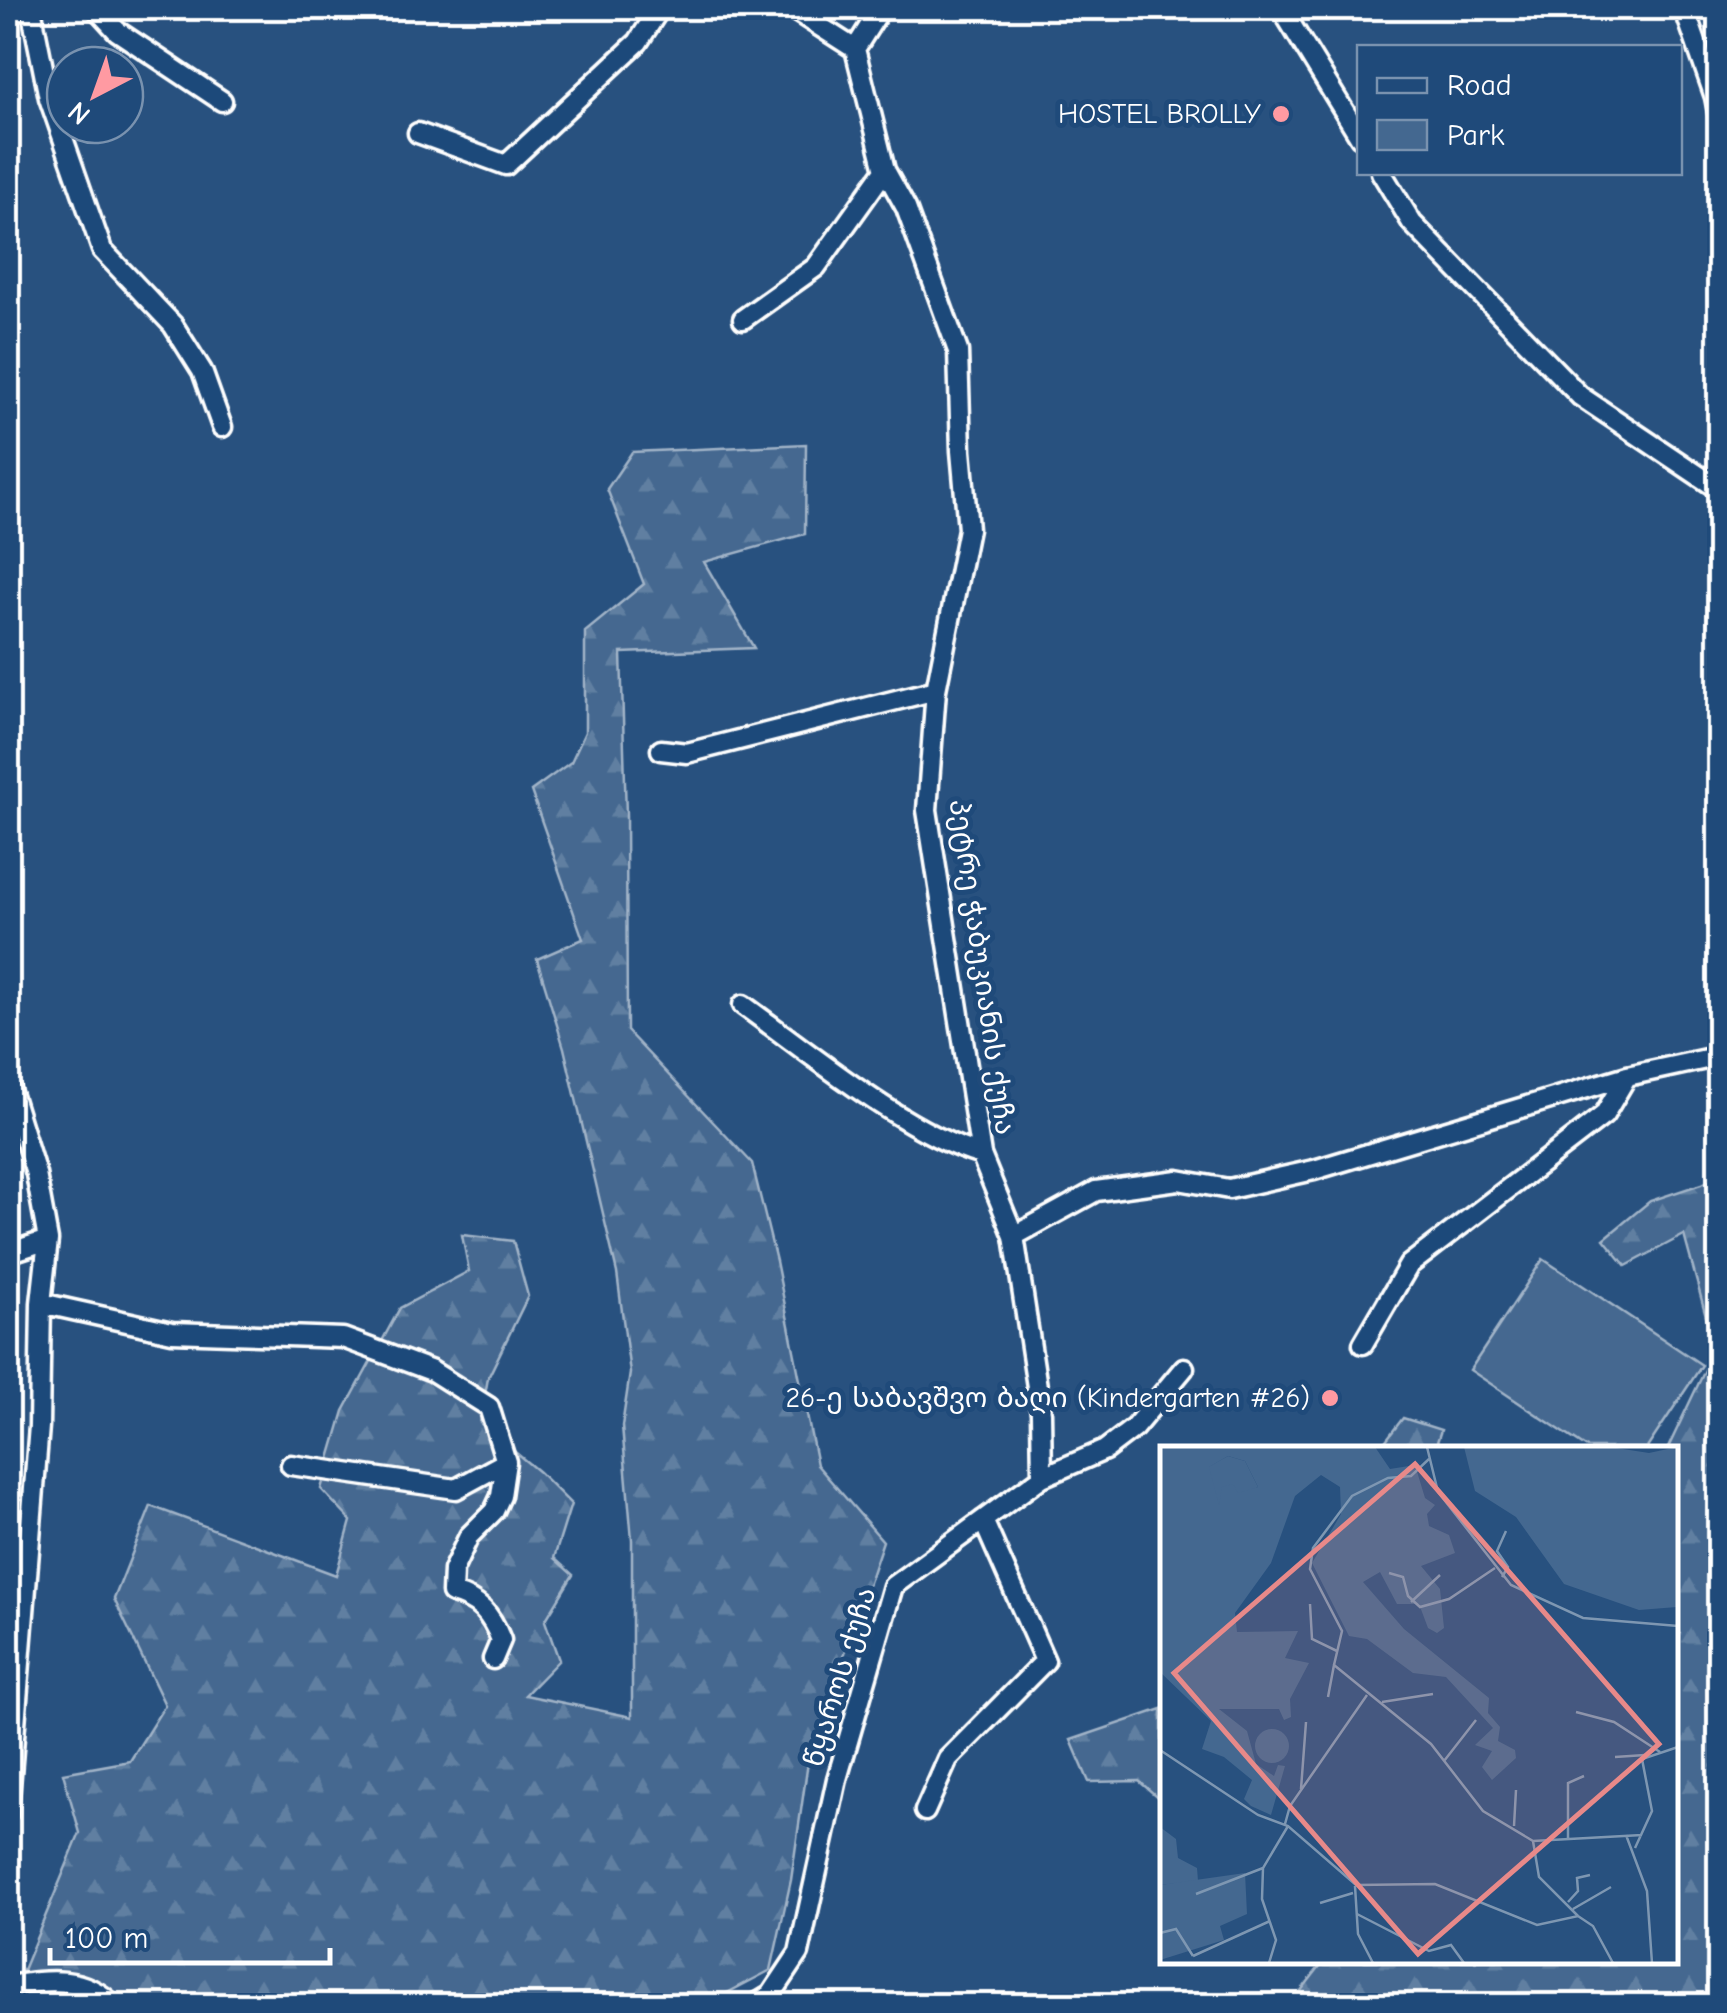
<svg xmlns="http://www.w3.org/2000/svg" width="1727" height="2013" font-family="'Comic Neue','Noto Sans Georgian',sans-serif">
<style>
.green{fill:#446890;stroke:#a2b4c8;stroke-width:2.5}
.forest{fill:url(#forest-firs);stroke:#a2b4c8;stroke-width:2.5}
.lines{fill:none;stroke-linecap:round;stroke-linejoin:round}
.minor-casing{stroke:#fff;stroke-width:25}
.minor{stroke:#1f4a7a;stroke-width:18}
.poi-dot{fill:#ff9aa2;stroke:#1f4a7a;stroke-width:4}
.labels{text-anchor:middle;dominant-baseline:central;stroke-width:10;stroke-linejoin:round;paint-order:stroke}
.poi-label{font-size:28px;fill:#fff;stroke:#1f4a7a;text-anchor:end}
.street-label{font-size:28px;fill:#fff;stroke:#1f4a7a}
.inset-road{fill:none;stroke:#7e97b2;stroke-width:2.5}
.view{fill:#e88989;fill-opacity:0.15;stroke:#e88989;stroke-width:5}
.inset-edge{fill:none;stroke:#fff;stroke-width:5}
</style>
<defs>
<pattern id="forest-firs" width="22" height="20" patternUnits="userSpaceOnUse" patternTransform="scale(2.5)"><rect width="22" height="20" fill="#446890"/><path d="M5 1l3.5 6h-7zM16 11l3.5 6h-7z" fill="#607fa1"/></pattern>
</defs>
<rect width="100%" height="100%" fill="#28517f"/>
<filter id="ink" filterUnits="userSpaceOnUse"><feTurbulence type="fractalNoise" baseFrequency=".01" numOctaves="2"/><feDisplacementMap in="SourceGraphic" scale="20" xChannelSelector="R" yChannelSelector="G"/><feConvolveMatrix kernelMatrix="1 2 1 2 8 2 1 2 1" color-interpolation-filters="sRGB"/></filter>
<g filter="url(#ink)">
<path class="green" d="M1543 1259 1702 1365 1647 1448H1587L1470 1370Z"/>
<path class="forest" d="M806 444 805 534 704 562 754 648 621 653 626 815 627 1031 752 1163 776 1261 817 1465 883 1541 808 1762 791 1880 771 1970 702 2006H8L80 1833 63 1773 130 1761 165 1705 114 1599 151 1506 336 1575 351 1521 321 1489 344 1411 400 1308 469 1271 462 1235 513 1241 528 1296 488 1378 480 1423 539 1472 571 1504 554 1558 573 1575 545 1621 559 1660 525 1695 632 1717V1540L622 1426 630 1373 617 1273 564 1048 537 959 583 939 531 791 571 762 585 732V632L644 584 607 489 632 452Z
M1719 1178V2005H1290L1324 1961 1674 1960V1677L1680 1634 1674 1618V1448H1668L1715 1349 1684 1235 1626 1266 1604 1239 1650 1201Z
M1403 1418 1441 1430 1435 1448H1380Z
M1162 1709V1801L1139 1781 1089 1782 1071 1740Z"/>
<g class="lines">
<g class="minor-casing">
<path id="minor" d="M31 8 49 98 102 250 173 325 202 371 222 427
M96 8 117 31 222 101
M791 8 855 49
M1281 8 1360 137
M1684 8 1715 97 1720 122
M418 133 506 165 638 42 660 8
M1381 172 1412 223 1580 396 1720 490
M743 319 816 267 885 170
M661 750 687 753 936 690
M743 1005C810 1053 904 1132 981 1155
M8 1083 36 1174 48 1240 41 1303 39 1426 8 1812
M1014 1236 1096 1191 1178 1180 1229 1189 1314 1170 1627 1076 1720 1056
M8 1253 48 1240
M41 1303 172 1332 343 1338 432 1371 489 1407 506 1462 501 1496 494 1511 469 1536 453 1570 452 1593C479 1600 491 1614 501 1640L493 1659
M1363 1344 1409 1265 1604 1115 1627 1076
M291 1465 456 1489 506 1462
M1042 1477 1105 1450 1134 1428 1184 1368
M925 1811 948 1759 1045 1661 983 1520
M8 1986C47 1980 83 1974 114 2006
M753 2006 771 1995 799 1953 837 1779 893 1586 1042 1477 1041 1413 1014 1236 981 1155 927 810 936 690 968 529 961 451 958 351 906 208 885 170 855 49 881 8"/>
</g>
<use href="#minor" class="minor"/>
</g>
</g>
<g class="poi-dot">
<circle cx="1281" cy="114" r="10"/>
<circle cx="1330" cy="1398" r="10"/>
</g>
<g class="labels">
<g class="poi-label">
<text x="1261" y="114">HOSTEL BROLLY</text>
<text x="1310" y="1398">26-ე საბავშვო ბაღი (Kindergarten #26)</text>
</g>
<g class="street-label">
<text transform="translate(982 967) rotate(82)">პეტრე ჭაბუკიანის ქუჩა</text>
<text transform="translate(840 1677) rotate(-73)">წყაროს ქუჩა</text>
</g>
</g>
<g transform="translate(1160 1446)">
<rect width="518" height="518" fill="#28517f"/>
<path d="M68 10 85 15 98 41 58 60 48 21ZM95 300a17 17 0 1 1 34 0a17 17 0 1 1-34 0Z" fill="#446890"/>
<path d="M0 1H215L230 23 255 19 265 52 275 59 267 68 269 80 289 89 295 107 261 120 280 143 284 182 277 187 268 182 259 158H237L220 126 203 136 244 183 329 252 328 267 340 281 338 295 355 304 356 312 332 334 322 321 332 305 315 299 333 282 286 231 253 227 207 193 189 190 152 117 181 68 180 41 161 29 135 50 111 117 75 167 77 186 138 185 125 212 149 217 130 253 131 271 124 274 119 263H59L87 285 96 318 114 330 118 319 125 320 111 369 91 360 84 353 92 334 64 311 42 303 51 275 0 226ZM68 10 85 15 98 41 78 47 73 38 62 41 59 59 49 21ZM304 1H450L489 7 517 1V161L479 164 404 138 356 71 315 45ZM0 381 16 393 18 412 37 422 38 435 0 439Z" fill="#446890" fill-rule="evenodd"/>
<path d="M85 427 87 468 60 480 64 494 0 514V439Z" fill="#446890"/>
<path class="inset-road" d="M267 1 278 46 351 139 423 172 518 180M269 13 251 30 228 32 192 50 153 102 150 123 182 185 174 219 271 298 323 365 373 395 379 431 418 470M229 127 243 131 248 150 260 161 289 153 335 122M342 131 348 121 337 105 346 85M251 156 280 129M150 158 152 193 177 205M168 251 174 219M222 256 273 248M416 266 454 276 500 306M0 304 98 369 128 380 196 439 275 438 377 479 418 470 433 480 453 517M455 311 485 309M284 315 316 274M141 343 146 276M125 378 130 360 207 249M354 380 356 344M466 389 487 445 492 517M408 394V337L424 330M373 395 482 389M475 402 492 365 482 313 518 301M195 440 198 488 213 517M36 448 103 422M408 456 418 445 417 432 430 429M160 457 193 447M413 463 451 441M197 468 269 505 291 499 304 517M0 487 16 483 33 510M33 510 110 475M109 517 116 494 102 453 103 422 128 380"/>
<path class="view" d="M255 18 499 298 258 508 14 227Z"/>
<rect width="518" height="518" class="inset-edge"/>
</g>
<rect width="1727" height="2013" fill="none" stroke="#1f4a7a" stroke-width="40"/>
<rect x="20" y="20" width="1687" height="1973" fill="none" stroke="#fff" stroke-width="4" filter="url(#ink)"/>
<rect x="1357" y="45" width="325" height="130" fill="#1f4a7a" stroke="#7992af" stroke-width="2.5"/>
<rect x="1377" y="78" width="50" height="15" fill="#1f4a7a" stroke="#7992af" stroke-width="2.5"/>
<text x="1447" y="95" font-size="30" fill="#ffffff">Road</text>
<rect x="1377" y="120" width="50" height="30" fill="#446890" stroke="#7992af" stroke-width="2.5"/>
<text x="1447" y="145" font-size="30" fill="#ffffff">Park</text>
<g transform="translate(95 95) rotate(221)"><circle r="48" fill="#1f4a7a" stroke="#7992af" stroke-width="2.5"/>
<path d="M0-8L18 38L0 25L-18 38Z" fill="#ff9aa2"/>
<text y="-15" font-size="28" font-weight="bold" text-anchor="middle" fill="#ffffff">N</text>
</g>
<path d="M50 1948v15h280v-15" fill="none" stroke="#ffffff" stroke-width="5"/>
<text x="65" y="1948" font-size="30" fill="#ffffff" stroke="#1f4a7a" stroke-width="8" paint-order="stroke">100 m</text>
</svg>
